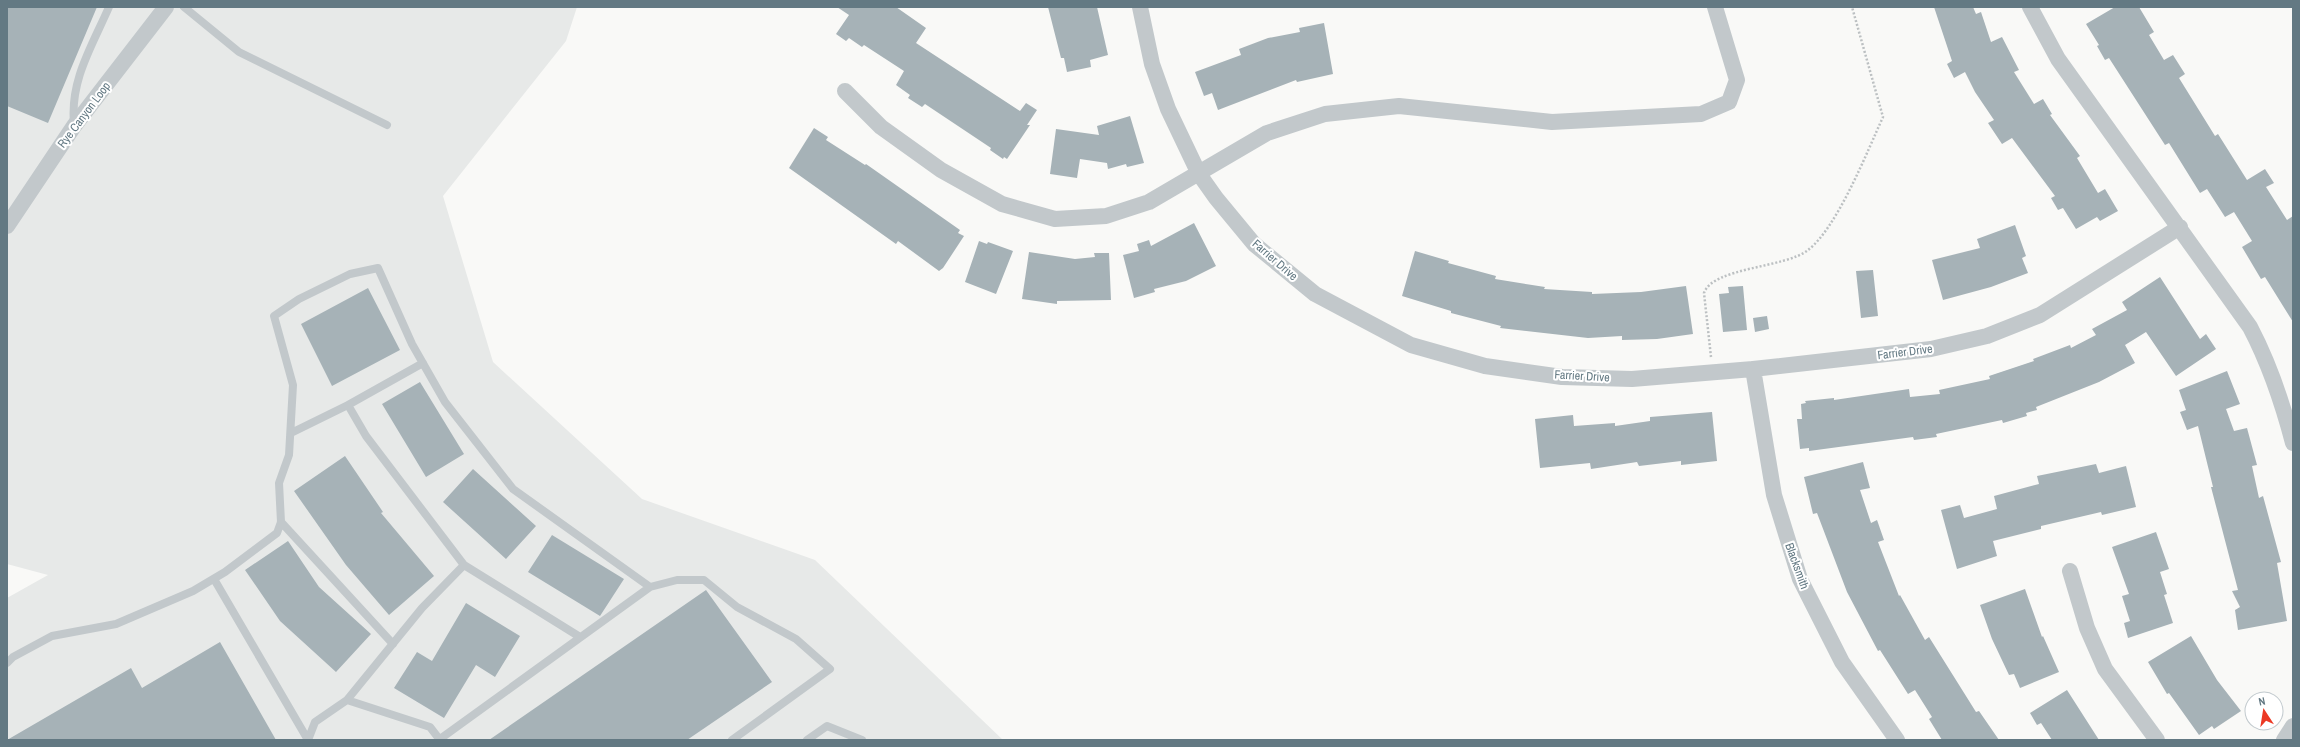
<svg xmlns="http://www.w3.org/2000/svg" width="2300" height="747" font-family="'Archivo Narrow',sans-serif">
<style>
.built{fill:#e7e9e8}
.building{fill:#a6b2b7}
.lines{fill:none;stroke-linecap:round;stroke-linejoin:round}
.path{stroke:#bcc0c2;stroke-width:2.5;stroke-dasharray:2 2;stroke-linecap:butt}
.service{stroke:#c2c8cb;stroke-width:8}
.minor{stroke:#c2c8cb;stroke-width:16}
.labels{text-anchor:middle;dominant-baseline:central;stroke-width:4;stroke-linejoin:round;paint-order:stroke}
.street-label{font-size:12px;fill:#637983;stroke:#fff}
</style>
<rect width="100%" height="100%" fill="#f9f9f7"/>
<path class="built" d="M7 7H577L566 41 443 196 493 362 642 499 815 560 1003 740H7V598L48 575 7 564Z"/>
<path class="building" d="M7 7H97L48 123 7 106Z
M837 7H896L926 28 916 43 1020 111 1026 103 1037 110 1027 125H1030L1007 159 1004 157 1003 159 990 150 991 148 925 104 922 107 908 98 910 95 896 85 904 71 864 45 862 47 849 38 846 41 836 34 849 15Z
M1048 7H1097L1108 55 1090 60 1091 67 1067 72 1064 58H1061Z
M1934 7H1973L1976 14 1981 12 1991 42 2002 37 2019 70 2014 72 2034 104 2043 99 2052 114 2050 115 2080 156 2077 158 2098 193 2105 189 2118 211 2100 221 2097 217 2076 229 2063 208 2058 210 2051 198 2055 196 2012 138 2002 144 1988 123 1994 120 1975 92 1965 72 1954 78 1947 64 1952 61Z
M2115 7H2139L2154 32 2149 35 2164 60 2173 55 2185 74 2179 78 2215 136 2218 134 2247 180 2265 169 2274 183 2266 187 2287 220 2293 216V322L2265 277 2261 279 2242 247 2252 241 2234 212 2225 217 2207 189 2200 193 2169 143 2165 145 2109 58 2105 60 2097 46 2099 45 2086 24Z
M1324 23 1333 74 1297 82 1296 80 1218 110 1212 93 1204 96 1195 72 1241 55 1239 49 1268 38 1300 32 1299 28Z
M1130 116 1144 163 1127 167 1126 164 1108 169 1107 163 1080 159 1077 178 1050 174 1056 129 1099 135 1097 126Z
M814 128 828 137 826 140 865 165 866 164 960 230 958 233 964 236 943 268 939 271 898 241 896 244 789 168Z
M1194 223 1216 266 1186 281 1154 289 1155 292 1134 298 1123 255 1139 251 1137 244 1149 240 1151 246Z
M2015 225 2026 256 2022 258 2028 273 1991 287 1943 300 1932 260 1980 248 1977 239Z
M979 241 987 244 988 242 1013 251 996 294 965 282Z
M1415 251 1449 261 1448 263 1496 276 1495 279 1545 287 1544 289 1592 292V294L1641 292 1686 286 1693 334 1657 339 1622 340V336L1588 338 1500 328 1501 326 1451 313V311L1402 296Z
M1029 252 1075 259 1095 257 1094 253H1109L1111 300 1057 301V304L1022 299Z
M1873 270 1878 316 1861 318 1856 271Z
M2160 277 2200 339 2206 334 2216 349 2176 376 2146 332 2125 345 2135 363 2099 382 2036 407 2037 410 2026 413 2027 416 2003 423 2002 420 1936 434 1937 437 1914 440 1913 437 1809 451V448L1800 449 1797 419H1802L1801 404 1806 403 1805 401 1834 398V400L1909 389 1910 397 1940 394 1939 390 1990 379 1989 376 2034 361 2033 359 2070 345 2071 348 2096 335 2092 329 2127 310 2122 302Z
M1743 286 1747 330 1723 332 1719 294 1729 293 1728 287Z
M368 288 400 350 332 386 301 324Z
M1767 316 1769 329 1755 332 1753 318Z
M2227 371 2240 404 2226 409 2234 431 2247 428 2257 465 2252 466 2259 498 2263 496 2281 562 2277 563 2287 621 2238 630 2235 610 2240 607 2232 591 2238 590 2211 487H2213L2198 426 2187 430 2180 412 2186 410 2179 390Z
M420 382 464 454 426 477 382 404Z
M1712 412 1717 461 1681 465V461L1639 466 1637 462 1591 469 1590 463 1540 468 1535 419 1573 415 1574 426 1615 423V426L1650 421V417Z
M345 456 383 512 381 513 434 576 389 615 346 565 294 491Z
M1863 462 1870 488 1860 490 1871 523 1877 520 1884 540 1878 542 1899 596 1900 595 1925 640 1929 637 1976 712 1979 711 1999 740H1942L1929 719 1932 717 1915 690 1908 694 1880 650 1878 651 1847 592 1817 513 1813 514 1804 477Z
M2096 464 2099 473 2126 466 2136 507 2102 515 2101 512 2041 526V529L1993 541 1997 556 1957 569 1941 510 1960 505 1964 518 1997 509 1994 496 2039 484 2037 476Z
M473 469 536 526 506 559 443 502Z
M2156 532 2169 569 2160 572 2167 594 2164 595 2173 623 2128 638 2124 623 2130 621 2122 596 2129 594 2112 547Z
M552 535 624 579 600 616 528 572Z
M288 541 319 587 371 634 336 672 280 621 245 570Z
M2025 589 2042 637 2043 636 2059 672 2020 688 2014 674 2009 675 1992 639 1980 605Z
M706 590 772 682 687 740H489Z
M466 603 520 636 495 677 476 665 444 718 394 688 417 652 432 661Z
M2191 636 2217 680 2241 711 2214 729 2212 726 2199 735 2169 693 2167 694 2148 662Z
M220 642 276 740H7L131 668 142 688Z
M2067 690 2099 740H2052L2041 723 2037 725 2030 713Z"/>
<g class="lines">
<path class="path" d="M1711 357 1704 293C1713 267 1786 268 1808 250 1837 228 1867 152 1883 117L1852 7"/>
<path class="service" d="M184 7 239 52 387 125
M74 123C70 80 92 46 109 7
M423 363 348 405 366 436 464 565
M291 433 348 405
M281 522 393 644
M214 579 308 740
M7 663 13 657 52 636 116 624 193 591 225 572 277 533 281 522 279 483 289 455 293 385 274 316 299 299 350 274 378 268 412 344 445 402 513 489 650 587 677 580H704L737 607 796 639 830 669 732 740
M347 700 422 608 464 565 580 637
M440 739 650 587
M308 740 315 722 347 700 430 727 440 740
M807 740 827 726 862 740"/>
<path class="minor" d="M1140 7 1152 64 1168 109 1199 174 1216 198 1254 244 1315 294 1411 345 1485 366 1562 377 1632 379 1753 369 1931 349 1987 336 2040 315 2180 227
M2030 7 2058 59 2250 327C2270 365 2282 401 2293 443
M845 91 881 127 941 170 1002 204 1055 219 1106 216 1149 202 1267 133 1325 114 1399 106 1552 122 1701 114 1729 102 1737 80 1715 7
M7 226 74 126 166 7
M1753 369 1774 495 1800 579 1842 662 1897 740
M2070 571 2087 628 2105 669 2157 740
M2284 740 2293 726"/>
</g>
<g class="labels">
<g class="street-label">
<text transform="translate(84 115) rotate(-53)">Rye Canyon Loop</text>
<text transform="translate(1275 260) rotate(41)">Farrier Drive</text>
<text transform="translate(1905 352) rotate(-7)">Farrier Drive</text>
<text transform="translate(1582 376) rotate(3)">Farrier Drive</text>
<text transform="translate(1797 566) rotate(70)">Blacksmith</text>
</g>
</g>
<rect width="2300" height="747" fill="none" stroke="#637983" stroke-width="16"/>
<g transform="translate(2264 711) rotate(348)"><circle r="19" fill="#ffffff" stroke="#c1c9cd"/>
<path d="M0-3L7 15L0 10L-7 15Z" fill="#ec3924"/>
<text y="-6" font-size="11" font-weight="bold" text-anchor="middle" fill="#637983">N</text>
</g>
</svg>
